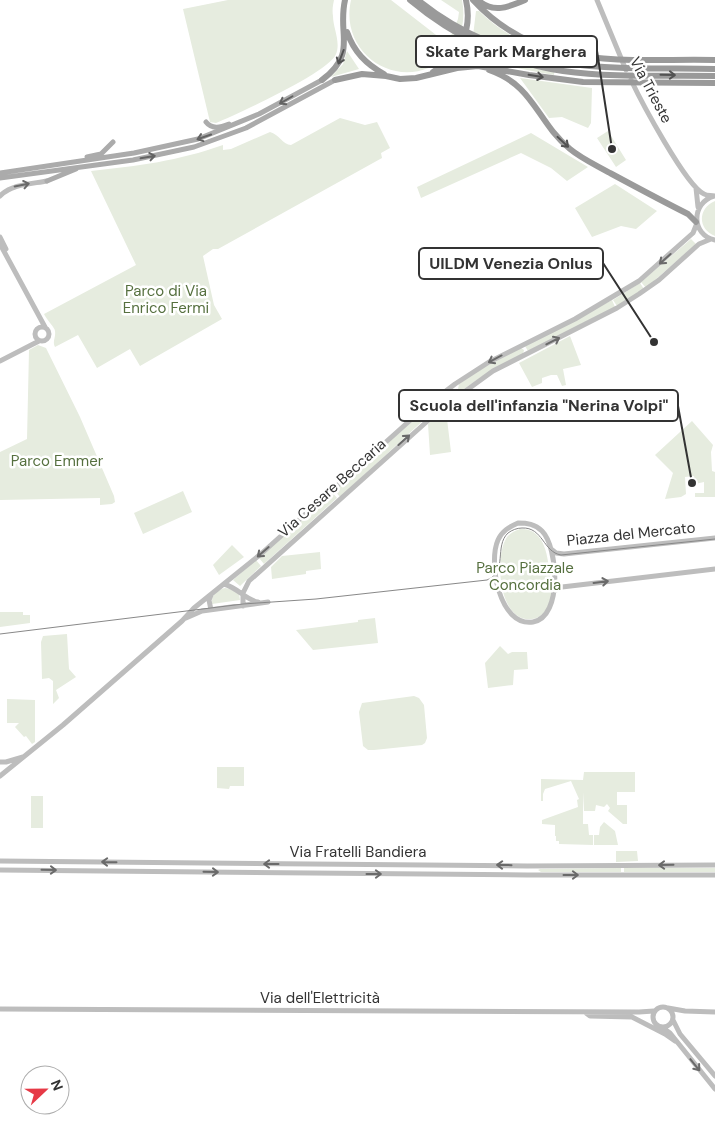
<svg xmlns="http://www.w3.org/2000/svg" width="715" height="1135" font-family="'DM Sans',sans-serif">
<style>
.green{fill:#e6ecdf}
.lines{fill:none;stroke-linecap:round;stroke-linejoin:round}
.secondary{stroke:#bdbdbd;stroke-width:5}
.primary{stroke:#ababab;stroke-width:5}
.highway{stroke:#9a9a9a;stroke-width:6}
.tram{stroke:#888;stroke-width:1}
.oneway{stroke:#525252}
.oneway2{stroke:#636363}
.oneway3{stroke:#6a6a6a}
.labels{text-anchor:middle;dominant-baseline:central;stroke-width:5;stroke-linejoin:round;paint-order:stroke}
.street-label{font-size:15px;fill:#333;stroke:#fff}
.park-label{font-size:15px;fill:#56703f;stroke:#fff}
.leader{fill:none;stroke:#333;stroke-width:2}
.callout-dot{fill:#333;stroke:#fff;stroke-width:2}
.callout{fill:#fff;stroke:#333;stroke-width:2}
.callout-label{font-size:16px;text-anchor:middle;font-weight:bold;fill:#333}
</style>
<rect width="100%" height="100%" fill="#fff"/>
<path class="green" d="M228 0H334C333 5 332 10 333 16 333 28 341 42 336 54 330 72 237 114 216 123L210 122 183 9Z
M351 0H391L440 38 448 48 449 54C406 97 338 58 351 0Z
M441 0H462C465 15 463 29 457 43L451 40 450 38 458 19 459 12Z
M476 11H479C501 33 527 45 556 56L554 75C521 70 489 59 456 63L473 36Z
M347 51 359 69 331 77 343 64Z
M520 78 592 88 591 123 588 128 562 117 549 118Z
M340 118 365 125 377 122 390 148 381 153 382 158 218 249H213L203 256 214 305 222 319 140 366 130 349 97 368 78 335 55 347C52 341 56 338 55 331 55 328 46 319 44 314L136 265 91 171C138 166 178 161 223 145V150L231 149 270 132C279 134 283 145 291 145Z
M608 131 626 160 616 167 597 138Z
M531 133 588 167 567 181 551 168 521 153 421 198 417 187Z
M615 184 657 211 636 229 621 226 592 237 575 208Z
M715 201V236C697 229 698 208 715 201Z
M691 239 696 244 646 288 641 282Z
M640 283 644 289 617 306 613 300Z
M612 300 615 307 528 351 525 346Z
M570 336 581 365 563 369 566 385 562 386 557 375H551L542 378V383L532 387 519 363Z
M38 345 46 348 80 417 114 496 115 502 112 504 100 505V498L0 500V452L27 439 29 350Z
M521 348 524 350 523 354 481 377 461 391 458 389 459 384 483 368Z
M453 389 454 392 457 394 427 417 340 497 334 490 425 410Z
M442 411 447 419 451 452 430 455 428 424Z
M692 421 713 445 711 452 712 471 715 472V497H695V493H704V482L695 484 694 476 685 477 686 494 681 497 665 499 673 473 655 455Z
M183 491 192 512 143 534 134 513Z
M332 492 337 498 264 564 259 558Z
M520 529C546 528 548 558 550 578 550 586 553 597 549 605 546 612 540 618 532 619 498 623 494 556 507 537 510 533 515 531 520 529Z
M232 545 244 557 219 575 213 565Z
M320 552 321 569 306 571V574L272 579 271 567 282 556Z
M256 560 261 566 240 586 233 580Z
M225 588 230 589 239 594 240 600 212 604C211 595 217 590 225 588Z
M0 612H23V615H30V623L0 627Z
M375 618 378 643 313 650 296 630 358 622V620Z
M67 634 69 669 76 677 56 690 59 698 53 704V681L49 678 42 679 41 642 43 636Z
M500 646 508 654 512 652H527L528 669 514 670 513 685 488 688 485 663Z
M414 696 419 698 424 705 427 738 425 743 422 745 374 750H368L363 746 359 712 362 703Z
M7 699 35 700V742L32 744 26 736 24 737 15 727 19 723H7Z
M217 767H244V786H230L229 789 217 788Z
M584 772H635V792H617V805H627V824H623L608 811 610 808 607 804 604 807 596 805 595 811H584L583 792V824H588L589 835H593V845L559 844V841H556V836H555V825L542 824V820L578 807 577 800 579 799 571 781 545 789 543 794V801H541V779L583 780Z
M31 796H43V828H31Z
M604 822 615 831 618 845H594V835H599L600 827Z
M616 851H637L638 861 616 862Z
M621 868V872H541L538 870 540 869Z
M624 868H715V872H624Z"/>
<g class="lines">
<path class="secondary" d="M597 0 626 70
M631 80C641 101 686 186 704 194 707 196 711 195 715 196
M696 188 698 207
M0 196C12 184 31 184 47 181
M714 196C691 203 691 235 715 240
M0 237 6 249
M0 244 45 327
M35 334a7 7 0 1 1 14 0a7 7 0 1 1-14 0Z
M0 361 39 341
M518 523C527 523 535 524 542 531 558 547 563 617 533 622 499 627 488 562 498 540 502 531 509 527 518 523Z
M551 549 556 553 564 554 715 538
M224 584C238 588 246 600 258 602
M554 591 562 587 715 569
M243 606V593L249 581 442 408 493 371 617 308 639 294 659 280 699 244 711 239
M211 610 209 600 211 595
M186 618 202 611 268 602
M0 762H6L23 757
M0 776 63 725 182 621 194 608 262 553 425 407 455 384 489 362 575 319 639 281 693 233 697 223
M0 861 527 866 715 865
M0 870 527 875H715
M653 1017a10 10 0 1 1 20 0a10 10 0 1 1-20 0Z
M668 1008 685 1011 715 1012
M0 1009 639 1012 654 1011
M586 1013 590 1016 632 1017 665 1034 675 1041
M673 1020 680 1034 715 1076
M663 1028 670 1033 715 1089"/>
<path class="primary" d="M206 122C212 130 221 127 229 124
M87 157 101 154 113 142
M0 173 134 153 198 139 259 114 322 80
M0 178 133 160 194 147 246 128 335 80
M47 181 76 169"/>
<path class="highway" d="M410 0C453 36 507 63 563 71 613 78 665 75 715 76
M418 0C458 33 513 56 563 63 613 70 665 68 715 69
M473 0C540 73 626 58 715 60
M478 0C493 14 509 7 525 0
M347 32C354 52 366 64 384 74
M489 70C535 86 536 121 570 149 582 159 596 165 610 173 636 187 662 201 688 214L696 222
M433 72C459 56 473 31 466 0
M322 80C358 53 337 35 345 0
M335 80 362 74 386 76 400 79 416 78 457 68 478 66 529 75 583 82 715 83"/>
<path class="tram" d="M0 634 243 604 316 599 487 580C508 572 494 546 508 533 512 530 517 528 522 528 543 527 543 552 561 555L715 539"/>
</g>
<defs><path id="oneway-shaft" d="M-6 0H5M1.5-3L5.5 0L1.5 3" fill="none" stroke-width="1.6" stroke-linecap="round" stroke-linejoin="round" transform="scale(1.25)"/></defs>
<g class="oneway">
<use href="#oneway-shaft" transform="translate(341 57) rotate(111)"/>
<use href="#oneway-shaft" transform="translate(668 75) rotate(1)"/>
<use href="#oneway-shaft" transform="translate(536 76) rotate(9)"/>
<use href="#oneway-shaft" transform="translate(563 142) rotate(43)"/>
</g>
<g class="oneway2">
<use href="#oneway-shaft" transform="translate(286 100) rotate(150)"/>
<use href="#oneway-shaft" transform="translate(204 137) rotate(161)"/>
<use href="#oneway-shaft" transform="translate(148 157) rotate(-10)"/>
</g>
<g class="oneway3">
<use href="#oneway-shaft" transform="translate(22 185) rotate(-11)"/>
<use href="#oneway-shaft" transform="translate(665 259) rotate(138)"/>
<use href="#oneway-shaft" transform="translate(553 341) rotate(-27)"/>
<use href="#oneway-shaft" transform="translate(495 359) rotate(152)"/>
<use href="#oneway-shaft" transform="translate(404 440) rotate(-42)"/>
<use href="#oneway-shaft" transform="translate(263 552) rotate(139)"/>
<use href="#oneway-shaft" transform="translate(601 582) rotate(-7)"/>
<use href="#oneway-shaft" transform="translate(109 862) rotate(-179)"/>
<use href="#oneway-shaft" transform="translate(271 864) rotate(-180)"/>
<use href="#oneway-shaft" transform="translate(504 865) rotate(-179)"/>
<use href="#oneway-shaft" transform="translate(666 865) rotate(179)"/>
<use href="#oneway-shaft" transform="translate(49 870) rotate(1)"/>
<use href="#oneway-shaft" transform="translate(211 872) rotate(1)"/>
<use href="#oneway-shaft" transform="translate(374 874)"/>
<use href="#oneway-shaft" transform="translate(571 875)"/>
<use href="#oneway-shaft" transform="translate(695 1065) rotate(51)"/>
</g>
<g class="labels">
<g class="street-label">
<text transform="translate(651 90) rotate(62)">Via Trieste</text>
<text transform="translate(332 488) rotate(-42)">Via Cesare Beccaria</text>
<text transform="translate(631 534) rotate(-6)">Piazza del Mercato</text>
<text x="358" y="852">Via Fratelli Bandiera</text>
<text x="320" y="998">Via dell'Elettricità</text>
</g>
<g class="park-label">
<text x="166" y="291">Parco di Via<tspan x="166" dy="17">Enrico Fermi</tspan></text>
<text x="57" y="461">Parco Emmer</text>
<text x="525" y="568">Parco Piazzale<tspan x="525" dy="17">Concordia</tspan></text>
</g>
</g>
<path class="leader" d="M612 149L597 51M654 342L603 263M692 483L678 406"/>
<g class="callout-dot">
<circle cx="612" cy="149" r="5"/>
<circle cx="654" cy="342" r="5"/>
<circle cx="692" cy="483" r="5"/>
</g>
<g class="callout">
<rect x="416" y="36" width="181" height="31" rx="5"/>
<rect x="419" y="248" width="184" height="31" rx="5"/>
<rect x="399" y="390" width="279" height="31" rx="5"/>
</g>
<g class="callout-label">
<text x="506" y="57">Skate Park Marghera</text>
<text x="511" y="269">UILDM Venezia Onlus</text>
<text x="539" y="411">Scuola dell'infanzia "Nerina Volpi"</text>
</g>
<g transform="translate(45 1090) rotate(68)"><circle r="24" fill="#ffffff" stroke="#adadad"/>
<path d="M0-4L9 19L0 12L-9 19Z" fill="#e63946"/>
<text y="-8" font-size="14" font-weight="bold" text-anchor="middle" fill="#333333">N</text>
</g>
</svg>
